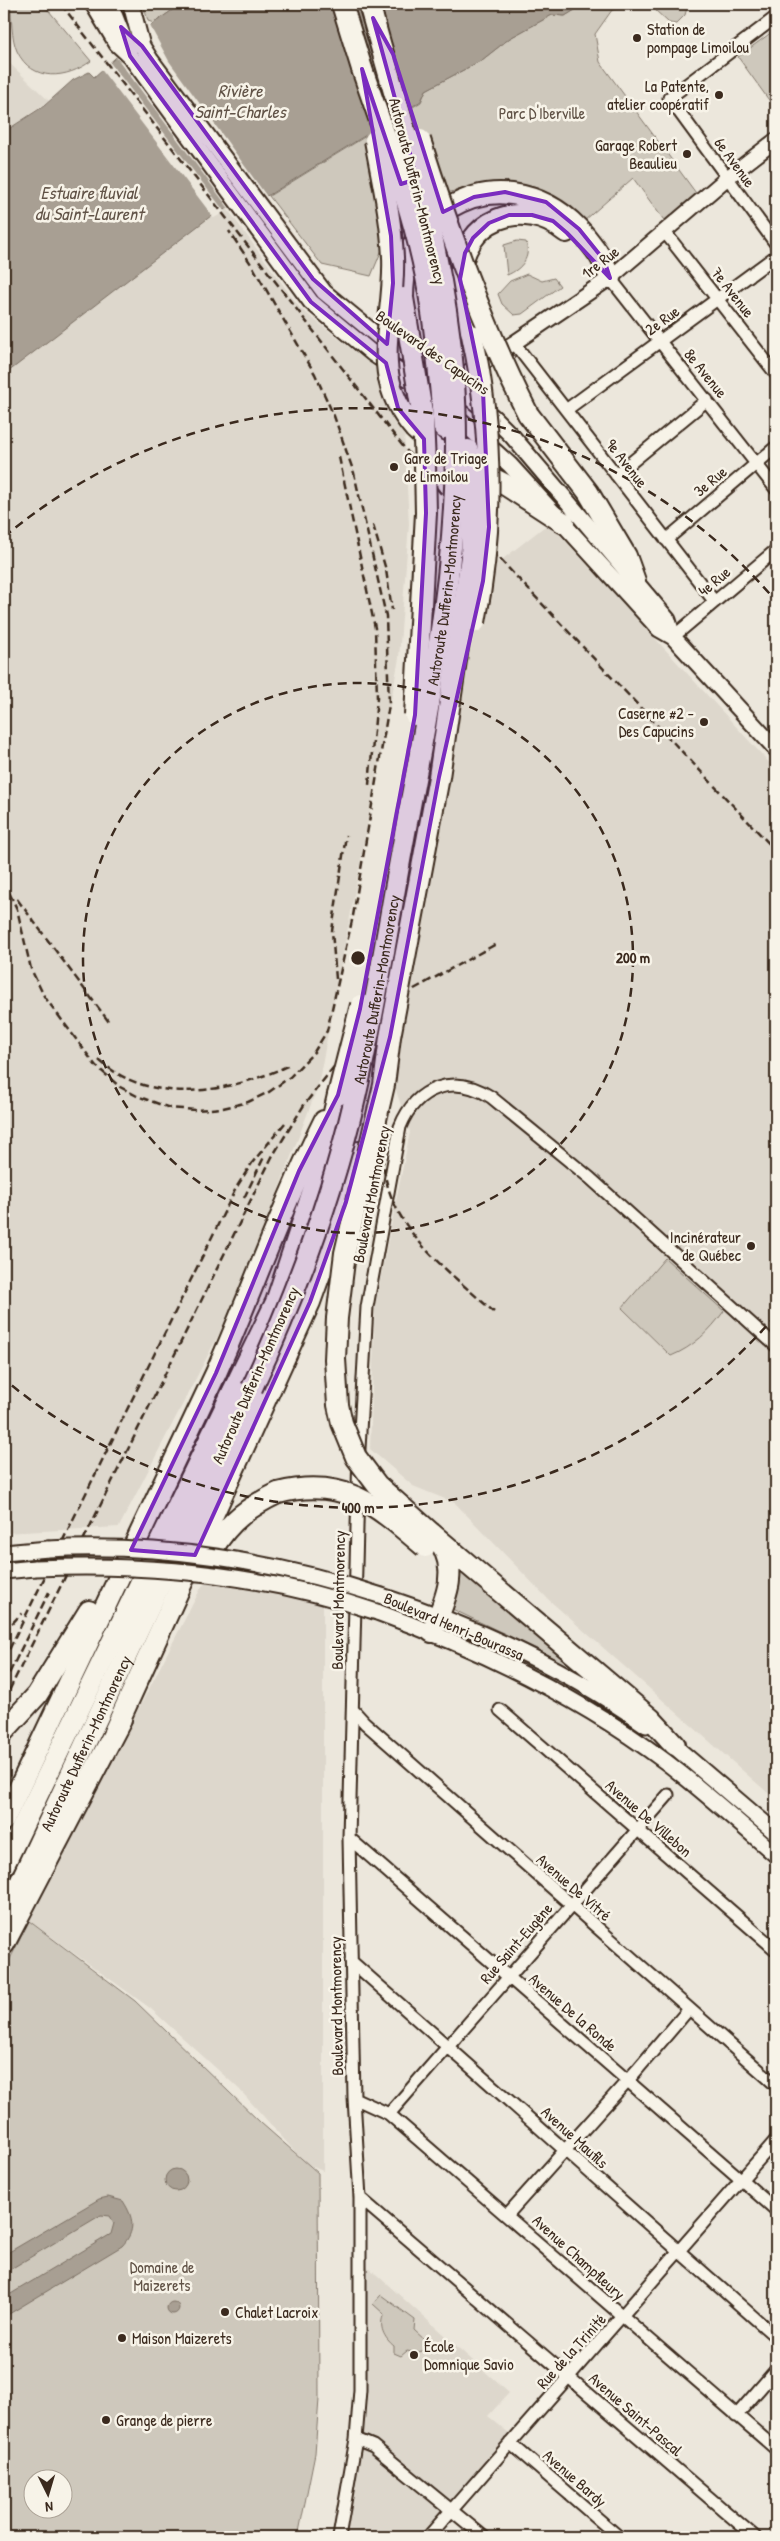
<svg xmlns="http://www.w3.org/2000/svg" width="780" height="2541" font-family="'Patrick Hand',sans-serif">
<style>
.built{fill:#ddd7cc}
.green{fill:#cec8bc;stroke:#84796d;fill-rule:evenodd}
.water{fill:#a89f93;stroke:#7c7064}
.pier{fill:#ece7dc}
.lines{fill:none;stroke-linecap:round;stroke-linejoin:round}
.minor-casing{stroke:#3b2a1e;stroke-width:15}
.tertiary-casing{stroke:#3b2a1e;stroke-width:18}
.secondary-casing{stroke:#3b2a1e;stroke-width:19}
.motorway-casing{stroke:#3b2a1e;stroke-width:24}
.minor{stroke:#f7f3e8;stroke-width:11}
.tertiary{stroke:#f7f3e8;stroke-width:14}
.secondary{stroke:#f7f3e8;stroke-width:15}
.motorway{stroke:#f7f3e8;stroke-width:20}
.rail{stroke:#3b2a1e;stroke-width:2.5;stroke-dasharray:8 4;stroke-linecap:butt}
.secondary-bridge-casing{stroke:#3b2a1e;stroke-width:19;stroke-linecap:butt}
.motorway-bridge-casing{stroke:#3b2a1e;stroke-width:24;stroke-linecap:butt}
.secondary-bridge{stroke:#f7f3e8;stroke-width:15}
.motorway-bridge{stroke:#f7f3e8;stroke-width:20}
.marked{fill:#7b2cbf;fill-opacity:0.2;stroke:#7b2cbf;stroke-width:4;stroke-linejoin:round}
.ring{fill:none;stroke:#3b2a1e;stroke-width:2.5;stroke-dasharray:9 6}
.poi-dot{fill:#3b2a1e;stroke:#f7f3e8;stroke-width:2}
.labels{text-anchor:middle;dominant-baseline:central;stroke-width:5;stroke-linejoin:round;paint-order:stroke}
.poi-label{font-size:16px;fill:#3b2a1e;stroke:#f7f3e8;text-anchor:start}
.park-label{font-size:16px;fill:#605246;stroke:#f7f3e8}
.street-label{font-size:16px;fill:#3b2a1e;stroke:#f7f3e8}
.water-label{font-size:18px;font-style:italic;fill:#615347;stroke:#f7f3e8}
.centre{fill:#3b2a1e;stroke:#f7f3e8;stroke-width:2.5}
.ring-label{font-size:15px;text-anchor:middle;font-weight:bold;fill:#3b2a1e;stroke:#f7f3e8;stroke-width:5;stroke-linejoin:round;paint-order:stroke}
</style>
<rect width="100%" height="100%" fill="#ece7dc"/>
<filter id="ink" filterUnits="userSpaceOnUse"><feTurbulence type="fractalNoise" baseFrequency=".02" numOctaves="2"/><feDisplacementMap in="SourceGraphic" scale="10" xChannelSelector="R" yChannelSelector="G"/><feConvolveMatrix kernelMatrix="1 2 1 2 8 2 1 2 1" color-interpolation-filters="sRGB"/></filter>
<g filter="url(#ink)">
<path class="built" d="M4 58 49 101 4 132Z
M226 207 300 308 378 370 382 397 404 431 409 524 399 658 318 1086 236 1301 119 1527 4 1533V374L216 211Z
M549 523 776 770V1800L549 1600 455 1503 413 1486 370 1449 375 1305 410 1132 383 1052 428 775 471 557 499 562Z
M217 1577 323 1603V2171L306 2164 239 2089 150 2008 29 1921 202 1586Z
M359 2259 509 2393 488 2416 515 2438 428 2537H339L356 2439Z"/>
<path class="green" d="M10 4H39L49 11 91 61C67 79 32 83 17 51 11 38 12 18 10 4Z
M143 4H181L154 23 148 21Z
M579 4H637L612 10 595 34 600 62 701 200 669 227 633 178 584 221 549 195 514 184H480L425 199 404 213 388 235 371 276 322 265 269 196 421 102 426 90 482 60 510 38 552 15 565 16 578 8Z
M639 4H688L685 15 676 24 669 23 654 9Z
M776 29V110L738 57Z
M517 241 526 242C531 257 522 269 507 275L504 245Z
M527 274 542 281 554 278 560 286 522 314 514 315 502 304 498 294 510 281Z
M665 1258 724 1311C710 1331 693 1347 671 1356L622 1308Z
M451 1559 590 1679 537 1649 450 1608Z
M29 1921 135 2001 261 2123 318 2173 319 2399 315 2453 298 2537H4V1971ZM32 2478H62V2508H32Z
M381 2295 415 2320 414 2330 426 2341 423 2350 417 2353 407 2351 401 2356 394 2353V2346C384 2338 378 2326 384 2314L373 2304Z"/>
<path class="water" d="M181 4H579L578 8 565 16 552 15 510 38 482 60 426 90 421 101 269 195 220 211 211 216 4 375V132L44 106 73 80 89 72 94 77 154 23Z
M165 2180a11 11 0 1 1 22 0a11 11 0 1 1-22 0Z
M108 2197 123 2201C134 2218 136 2231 122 2246L4 2317V2298L111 2234 114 2223 110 2216 101 2215 4 2273V2255L99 2199Z
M167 2308a6 6 0 1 1 12 0a6 6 0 1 1-12 0Z"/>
<path class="pier" d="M149 24 169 61 268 198 230 210 114 54Z
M108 60 225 212 214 218 100 68Z"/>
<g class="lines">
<g class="minor-casing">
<path id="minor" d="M776 17 669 98 776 244
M664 231 776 374
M610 278 776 489
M514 343 714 601
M566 410 776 256
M616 475 707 400
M666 540 776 447
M673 637 776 550
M353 1710 365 1723 776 2085
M500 1710 776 1950
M349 1838 776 2210
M351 1961 776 2337
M354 2098 389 2114 776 2449
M389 2114 668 1795
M360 2198 755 2537
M507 2215 637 2070 689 2009
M736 2416 776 2370
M356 2439 373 2446 484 2537
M510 2443 619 2537
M339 2537 356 2439 360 2390V2198L354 2098 349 1838 359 1449 367 1307 400 1127C416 1087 453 1073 491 1097L590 1178 776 1346
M428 2537 776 2140"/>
</g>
<g class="tertiary-casing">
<path id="tertiary" d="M449 384 514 343 610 278 727 178 776 140"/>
</g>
<g class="secondary-casing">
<path id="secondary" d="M93 4 117 44 130 56 311 302 372 353 435 397 510 465 659 629 673 637 776 749
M110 4 129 52
M131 4 142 46 150 59 324 292 380 338 451 382 493 417 512 436 668 620 673 637
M4 1553 48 1549
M4 1571 35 1568
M382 1596C476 1627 566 1668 646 1725
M377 1612C477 1648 581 1698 666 1762 704 1791 740 1824 776 1855
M667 1740 776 1833"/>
</g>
<g class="motorway-casing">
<g id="motorway">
<path d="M342 4 362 69"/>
<path d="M369 4 373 18"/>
<path d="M403 298C403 273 409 245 425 226 431 217 440 213 449 208 497 179 551 195 585 236 597 251 604 260 610 278"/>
<path d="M472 335C467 317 459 296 460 278 463 219 522 196 566 232"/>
<path d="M528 414 588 492 626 556 635 581"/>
<path d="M415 429 436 449 504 484 564 523"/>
<path d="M431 1533 651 1719 675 1745"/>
<path d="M204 1564C223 1528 240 1511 278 1493"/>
<path d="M432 1632C444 1602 460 1572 440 1542"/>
<path d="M4 1731 37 1695 89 1611"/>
<path d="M114 1732 310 1302 346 1202 359 1152"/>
<path d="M4 1820 216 1373C253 1289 283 1203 324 1121"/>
<path d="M4 1865 276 1302 322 1164 338 1095"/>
<path id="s1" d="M4 1917 252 1388"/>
<path d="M4 1944 121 1720"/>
</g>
</g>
<use href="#minor" class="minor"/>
<use href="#tertiary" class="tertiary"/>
<use href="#secondary" class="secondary"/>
<use href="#motorway" class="motorway"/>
<path class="rail" d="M61 4 390 430 459 516 776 851
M339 457 375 628 377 698 369 785
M373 525 386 570 392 610
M4 882 17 909 31 969 44 996 96 1066 120 1087 137 1096 170 1108 196 1110 223 1108 248 1102 269 1092 290 1077 314 1052 327 1031 353 916 389 705 386 616 354 473 334 416 315 374 253 267 229 231
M17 899 109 1022
M336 979 332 931 346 835
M99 1060C152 1108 231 1092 290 1065
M390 1096C361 1205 420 1247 494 1312
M244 1198 265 1155
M4 1632 22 1613
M4 1660 236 1188 252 1163 285 1123
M4 1684 49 1592
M4 1701 272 1157 304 1105 347 1050 375 1020 414 989 498 943"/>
<g class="secondary-bridge-casing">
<path id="secondary-bridge" d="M48 1549C160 1543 276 1561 382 1596
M35 1568C150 1563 268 1575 377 1612"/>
</g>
<g class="motorway-bridge-casing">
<g id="motorway-bridge">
<path d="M362 69C385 137 412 206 426 277 436 327 439 377 444 428"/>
<path d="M375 140C382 179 391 217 393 257 396 322 366 374 415 429"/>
<path d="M420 140C450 234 483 325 528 414"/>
<path d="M403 298 423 418 425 464 426 513 415 715"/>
<path d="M472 335C493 430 494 526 475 622"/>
<path d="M338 1095 361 1005"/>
<path id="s2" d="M252 1388C294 1298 331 1200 354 1102 376 1009 390 912 408 817 436 666 466 524 453 369 443 249 405 133 373 18"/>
<path d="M278 1493C345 1476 377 1506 425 1547"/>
<path d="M431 1533 377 1485 356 1457 342 1423 338 1405 335 1359 337 1318 345 1253 384 1085 390 1037 439 777 471 557 473 504 468 450"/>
</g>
</g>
<use href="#secondary-bridge" class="secondary-bridge"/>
<use href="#motorway-bridge" class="motorway-bridge"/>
</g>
</g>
<path class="marked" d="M373 18 393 54 443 212 474 197 505 192 546 202 579 229 604 260 610 278 567 233 553 221 532 215H509L489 223 473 238 465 253 460 279 483 391 489 527 483 581 439 777 390 1037 346 1202 310 1302 195 1555 131 1550 216 1373 299 1171 338 1095 360 1009 415 715 426 513 424 439 398 408 386 363 311 302 130 56 121 27 142 46 313 279 387 344 393 283 391 236 362 69 401 184 417 179Z"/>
<g class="ring">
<circle cx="358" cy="958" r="275"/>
<path d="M776 1315A550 550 0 0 1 4 1379M4 537A550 550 0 0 1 776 601"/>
</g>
<g class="poi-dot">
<circle cx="637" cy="38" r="5"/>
<circle cx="719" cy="95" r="5"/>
<circle cx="687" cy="154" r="5"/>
<circle cx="394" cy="467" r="5"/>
<circle cx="704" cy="722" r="5"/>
<circle cx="751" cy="1246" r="5"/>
<circle cx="225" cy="2312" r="5"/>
<circle cx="122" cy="2338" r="5"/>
<circle cx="414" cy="2355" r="5"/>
<circle cx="106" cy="2420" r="5"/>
</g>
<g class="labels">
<g class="poi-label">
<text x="647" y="29">Station de<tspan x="647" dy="18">pompage Limoilou</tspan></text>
<text x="709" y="86" text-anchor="end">La Patente,<tspan x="709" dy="18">atelier coopératif</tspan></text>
<text x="677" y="145" text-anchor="end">Garage Robert<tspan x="677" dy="18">Beaulieu</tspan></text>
<text x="404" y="458">Gare de Triage<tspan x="404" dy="18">de Limoilou</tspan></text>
<text x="694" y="713" text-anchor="end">Caserne #2 -<tspan x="694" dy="18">Des Capucins</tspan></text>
<text x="741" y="1237" text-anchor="end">Incinérateur<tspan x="741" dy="18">de Québec</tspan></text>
<text x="235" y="2312">Chalet Lacroix</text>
<text x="132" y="2338">Maison Maizerets</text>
<text x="424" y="2346">École<tspan x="424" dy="18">Domnique Savio</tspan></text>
<text x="116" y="2420">Grange de pierre</text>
</g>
<g class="park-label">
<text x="542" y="113">Parc D'Iberville</text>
<text x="162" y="2267">Domaine de<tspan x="162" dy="18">Maizerets</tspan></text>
</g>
<g class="street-label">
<text transform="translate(735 162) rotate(54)">6e Avenue</text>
<text transform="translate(418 191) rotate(76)">Autoroute Dufferin-Montmorency</text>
<text transform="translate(600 262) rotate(-38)">1re Rue</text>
<text transform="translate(733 292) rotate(52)">7e Avenue</text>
<text transform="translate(662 320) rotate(-36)">2e Rue</text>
<text transform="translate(433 352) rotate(35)">Boulevard des Capucins</text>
<text transform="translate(706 373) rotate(51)">8e Avenue</text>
<text transform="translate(627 463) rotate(52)">9e Avenue</text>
<text transform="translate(710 481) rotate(-40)">3e Rue</text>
<text transform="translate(714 581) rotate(-40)">4e Rue</text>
<text stroke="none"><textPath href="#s2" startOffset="824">Autoroute Dufferin-Montmorency</textPath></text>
<text stroke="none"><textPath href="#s2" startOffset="419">Autoroute Dufferin-Montmorency</textPath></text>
<text transform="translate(371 1194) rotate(-79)">Boulevard Montmorency</text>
<text transform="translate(255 1375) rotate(-66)">Autoroute Dufferin-Montmorency</text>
<text transform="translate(338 1600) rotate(-89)">Boulevard Montmorency</text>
<text transform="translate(454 1626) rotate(23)">Boulevard Henri-Bourassa</text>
<text stroke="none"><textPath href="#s1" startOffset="192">Autoroute Dufferin-Montmorency</textPath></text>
<text transform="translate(649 1818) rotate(41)">Avenue De Villebon</text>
<text transform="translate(574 1887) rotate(41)">Avenue De Vitré</text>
<text transform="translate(516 1943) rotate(-49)">Rue Saint-Eugène</text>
<text transform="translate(336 2006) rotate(-91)">Boulevard Montmorency</text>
<text transform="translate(573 2012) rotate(41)">Avenue De la Ronde</text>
<text transform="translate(575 2137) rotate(42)">Avenue Maufils</text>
<text transform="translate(579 2257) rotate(42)">Avenue Champfleury</text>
<text transform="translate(571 2351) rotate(-48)">Rue de la Trinité</text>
<text transform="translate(636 2414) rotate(41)">Avenue Saint-Pascal</text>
<text transform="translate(575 2478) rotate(41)">Avenue Bardy</text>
</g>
<g class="water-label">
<text x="240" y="90">Rivière<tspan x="240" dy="21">Saint-Charles</tspan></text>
<text x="89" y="192">Estuaire fluvial<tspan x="89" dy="21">du Saint-Laurent</tspan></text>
</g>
</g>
<circle cx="358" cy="958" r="8" class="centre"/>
<g class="ring-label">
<text x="633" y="963">200 m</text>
<text x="358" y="1513">400 m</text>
</g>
<rect width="780" height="2541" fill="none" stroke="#f7f3e8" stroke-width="20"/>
<rect x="10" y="10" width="760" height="2521" fill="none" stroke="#3b2a1e" stroke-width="2" filter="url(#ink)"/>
<g transform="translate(48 2494) rotate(175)"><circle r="24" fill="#f7f3e8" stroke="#aca397"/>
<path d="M0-4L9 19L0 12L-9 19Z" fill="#3b2a1e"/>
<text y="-8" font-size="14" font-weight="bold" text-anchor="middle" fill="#3b2a1e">N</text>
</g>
</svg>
